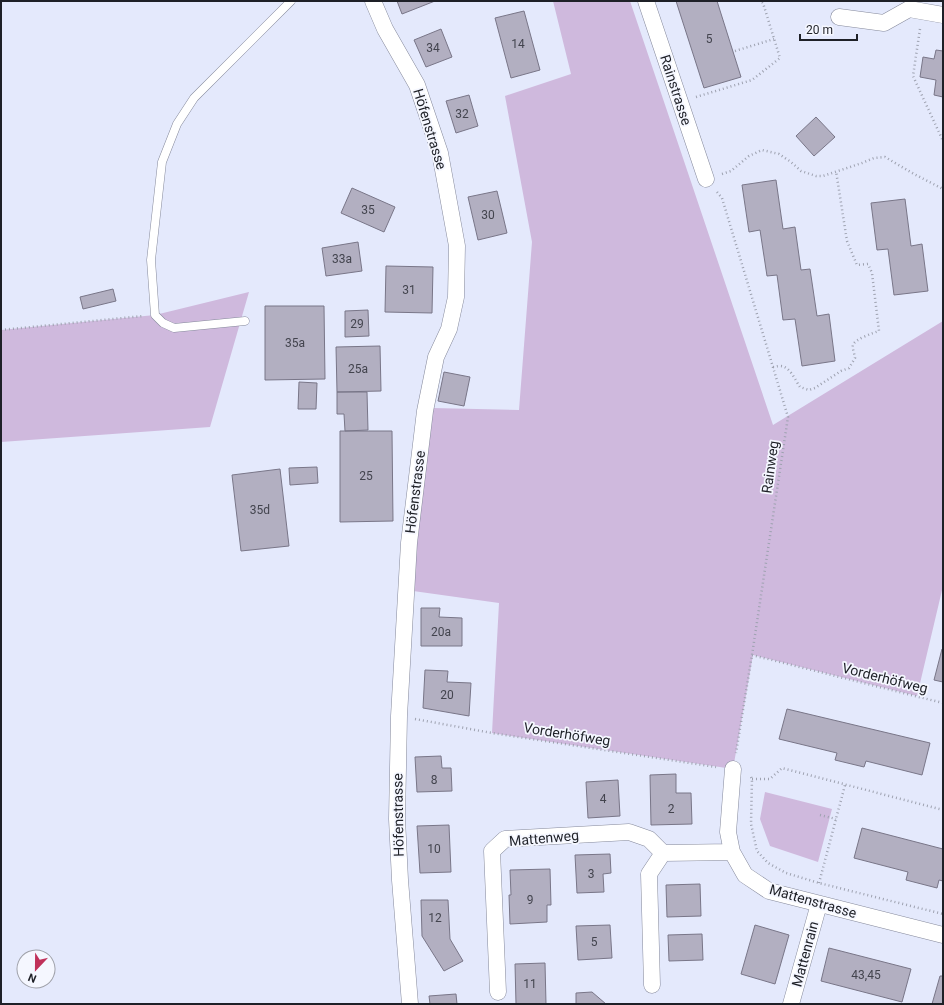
<svg xmlns="http://www.w3.org/2000/svg" width="944" height="1005" font-family="Roboto,sans-serif">
<style>
.green{fill:#cfb9dd}
.building{fill:#b2afc1;stroke:#797688}
.lines{fill:none;stroke-linecap:round;stroke-linejoin:round}
.service-casing{stroke:#85899b;stroke-width:9}
.minor-casing{stroke:#85899b;stroke-width:17}
.path{stroke:#9ea2b0;stroke-width:2.5;stroke-dasharray:1 3;stroke-linecap:butt}
.service{stroke:#fff;stroke-width:8}
.minor{stroke:#fff;stroke-width:16}
.labels{text-anchor:middle;dominant-baseline:central;stroke-width:3.5;stroke-linejoin:round;paint-order:stroke}
.number-label{font-size:12px;fill:#43444e}
.street-label{font-size:14px;fill:#1e2027;stroke:#f5f7ff}
</style>
<rect width="100%" height="100%" fill="#e4e9fc"/>
<path class="green" d="M553 1H630L773 425 943 321V586L917 696 753 655 733 769 492 733 499 603 406 590 432 408 519 410 532 242 505 96 571 74Z
M249 292 210 427 1 442V330L155 315Z
M765 792 832 809 818 862 770 846 760 819Z"/>
<path class="building" d="M397 1H435L402 14Z
M676 1H717L741 77 704 88Z
M524 11 540 70 511 78 495 18Z
M441 29 452 57 426 67 414 40Z
M936 50 943 51V97L934 95 936 80 920 77 923 57 934 59Z
M469 95 478 126 456 133 446 101Z
M816 117 835 137 814 156 796 136Z
M776 180 783 229 795 227 801 270 810 269 817 316 829 314 835 361 802 366 795 319 783 320 777 275 767 276 760 230 749 232 742 185Z
M352 188 395 207 384 232 341 213Z
M497 191 507 233 478 240 468 197Z
M905 199 911 246 922 244 928 291 894 295 888 249 877 250 871 203Z
M358 242 362 271 326 276 322 248Z
M386 266 433 267 432 313 385 312Z
M113 289 116 301 83 309 80 297Z
M265 306H324L325 379 265 380Z
M368 310 369 336 345 337V311Z
M380 346 381 391 337 392 336 347Z
M444 372 470 377 464 406 438 401Z
M299 382 317 383 316 409H298Z
M337 392H367L368 430 345 431 344 414H337Z
M340 431H392L393 521 340 522Z
M317 467 318 483 290 485 289 468Z
M280 469 289 546 241 551 232 475Z
M421 608H440L439 617 462 618V646H421Z
M942 649H943V682L934 680Z
M425 670 448 671 447 682 471 683 469 716 423 708Z
M787 709 930 743 922 775 866 761 864 767 835 760 837 753 779 739Z
M441 756 442 768H451L452 791 417 792 415 757Z
M676 774V793H691L692 824 651 825 650 775Z
M618 780 620 816 588 818 586 782Z
M449 825 451 872 420 873 417 826Z
M862 828 943 849V881L939 880 937 888 906 880 908 872 854 858Z
M610 854 611 873 603 874 604 892 577 893 575 855Z
M550 869 551 905H547V922L510 924 509 895H511L510 870Z
M700 884 701 916 667 917 666 885Z
M421 900H448L450 939 463 961 444 971 422 936Z
M610 925 612 958 578 960 576 926Z
M755 925 789 935 775 984 741 974Z
M702 934 703 960 669 961 668 935Z
M829 948 911 969 902 1002 821 981Z
M545 963 546 1004H516L515 964Z
M940 976H943V1004H932Z
M592 992 606 1004H576V993Z
M456 994 457 1004H430L429 996Z"/>
<g class="lines">
<g class="service-casing">
<path id="service" d="M245 321 174 328 163 323 155 315 151 260 162 162 177 124 194 98 291 1"/>
</g>
<g class="minor-casing">
<path id="minor" d="M373 1 385 29 417 85 440 153 457 246 456 297 449 329 436 357 425 411 409 543 399 716 397 819 400 880 410 1004
M646 1 706 179
M839 17 884 23 909 9 943 15
M733 769 728 832 732 852 745 875 769 891 943 935
M652 985 649 874 663 853
M498 992 492 851 505 839 629 832 649 839 663 853 732 852
M791 1004 819 904"/>
</g>
<path class="path" d="M920 29 913 76 943 141
M735 51 774 39
M696 97 752 80 780 58 763 3 761 1
M722 174 731 171 749 156 762 150 779 154 791 162 801 171 816 176H823L862 163 874 158 885 157 914 174 943 189
M717 192 722 198 788 417 752 655 736 753
M1 330 143 316
M773 367C775 367 777 366 780 366 790 366 795 380 800 387L809 390 815 388 841 371 849 368 855 358C855 355 852 349 853 345 855 339 873 333 879 331L872 273 868 264 857 265 847 241 836 171
M752 655 943 703
M415 719 492 733 716 767
M751 777 752 779 751 824 757 851 768 863 786 873 819 883 943 914
M752 779H770L782 768 943 810
M820 815 836 819
M819 883 845 785"/>
<use href="#service" class="service"/>
<use href="#minor" class="minor"/>
</g>
<g class="labels">
<g class="number-label">
<text x="709" y="39">5</text>
<text x="518" y="44">14</text>
<text x="433" y="48">34</text>
<text x="462" y="114">32</text>
<text x="368" y="210">35</text>
<text x="488" y="215">30</text>
<text x="342" y="259">33a</text>
<text x="409" y="290">31</text>
<text x="357" y="324">29</text>
<text x="295" y="343">35a</text>
<text x="358" y="369">25a</text>
<text x="366" y="476">25</text>
<text x="260" y="510">35d</text>
<text x="441" y="632">20a</text>
<text x="447" y="695">20</text>
<text x="434" y="780">8</text>
<text x="603" y="799">4</text>
<text x="671" y="809">2</text>
<text x="434" y="849">10</text>
<text x="591" y="874">3</text>
<text x="530" y="900">9</text>
<text x="435" y="918">12</text>
<text x="594" y="942">5</text>
<text x="866" y="975">43,45</text>
<text x="530" y="984">11</text>
</g>
<g class="street-label">
<text transform="translate(676 90) rotate(72)">Rainstrasse</text>
<text transform="translate(430 129) rotate(73)">Höfenstrasse</text>
<text transform="translate(770 467) rotate(-82)">Rainweg</text>
<text transform="translate(415 492) rotate(-83)">Höfenstrasse</text>
<text transform="translate(885 678) rotate(14)">Vorderhöfweg</text>
<text transform="translate(567 734) rotate(9)">Vorderhöfweg</text>
<text transform="translate(398 815) rotate(-91)">Höfenstrasse</text>
<text transform="translate(544 838) rotate(-5)">Mattenweg</text>
<text transform="translate(813 901) rotate(16)">Mattenstrasse</text>
<text transform="translate(805 954) rotate(-75)">Mattenrain</text>
</g>
</g>
<rect width="944" height="1005" fill="none" stroke="#1e2027" stroke-width="4"/>
<g transform="translate(36 969) rotate(202)"><circle r="19" fill="#f5f7ff" stroke="#9fa1a9"/>
<path d="M0-3L7 15L0 10L-7 15Z" fill="#c0315a"/>
<text y="-6" font-size="11" font-weight="bold" text-anchor="middle" fill="#1e2027">N</text>
</g>
<path d="M800 34v6h57v-6" fill="none" stroke="#1e2027" stroke-width="2"/>
<text x="806" y="34" font-size="12" fill="#1e2027" stroke="#f5f7ff" stroke-width="3" paint-order="stroke">20 m</text>
</svg>
